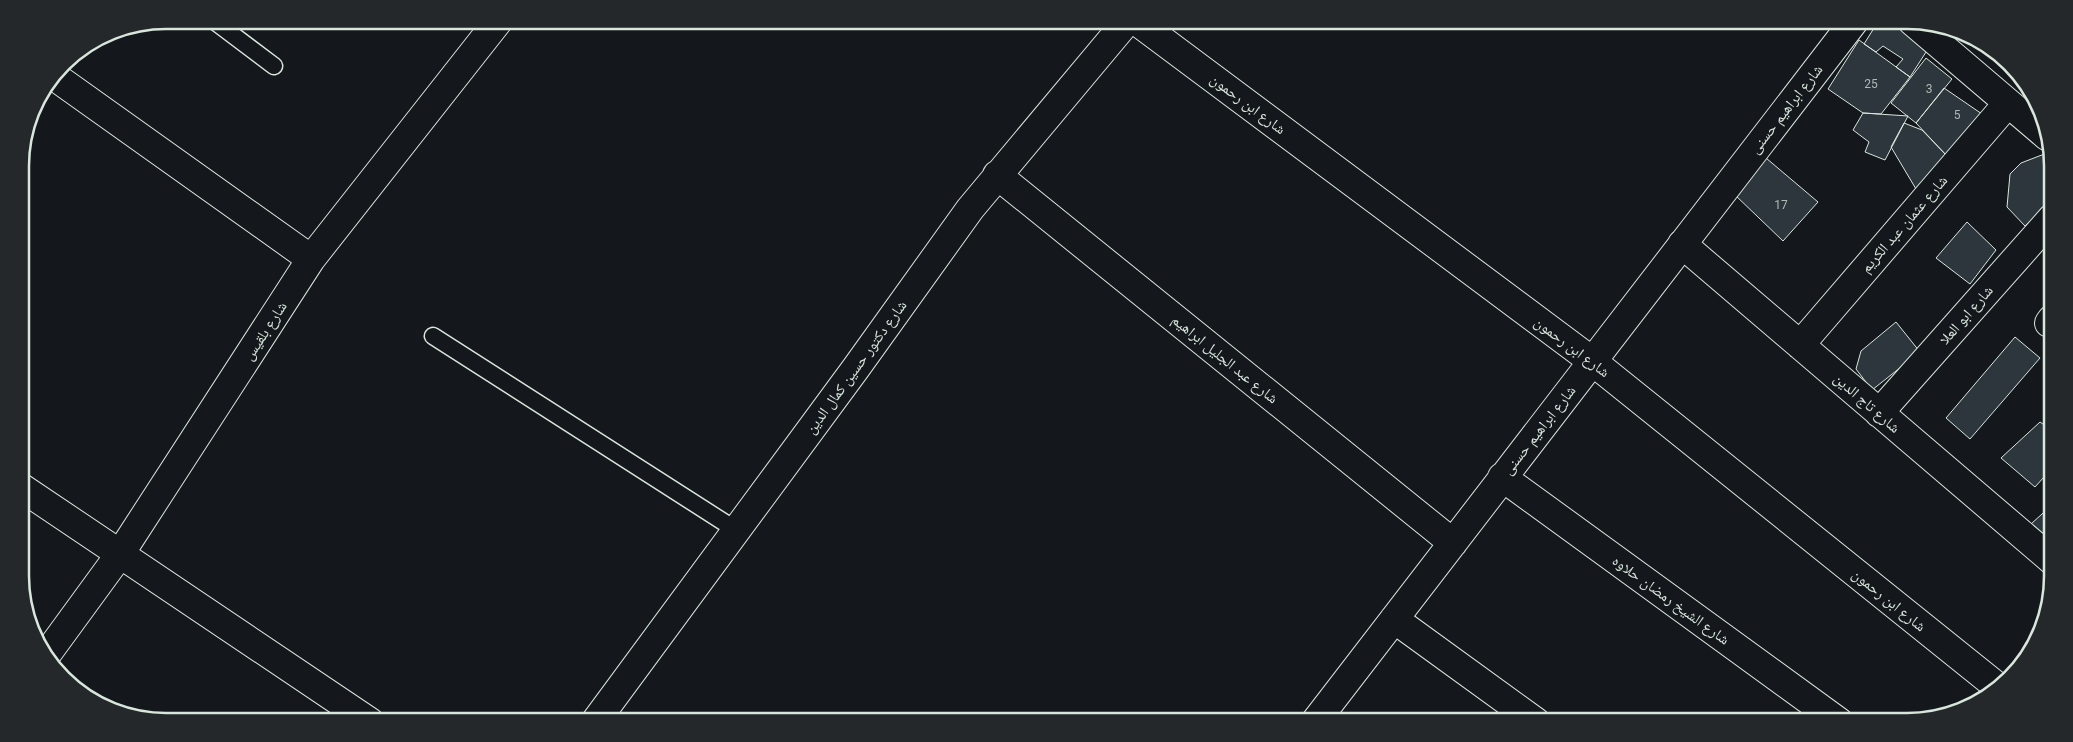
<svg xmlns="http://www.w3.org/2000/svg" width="2073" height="742" font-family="Roboto,'Noto Naskh Arabic',sans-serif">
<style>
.building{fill:#2c363c;stroke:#d8e6dc}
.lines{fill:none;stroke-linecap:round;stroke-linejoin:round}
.lane-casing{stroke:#d8e6dc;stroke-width:19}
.street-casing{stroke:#d8e6dc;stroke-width:30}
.lane{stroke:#14181c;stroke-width:16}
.street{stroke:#14181c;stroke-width:28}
.labels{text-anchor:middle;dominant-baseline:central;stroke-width:4;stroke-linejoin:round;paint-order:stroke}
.number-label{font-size:12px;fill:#adbab4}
.street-label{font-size:15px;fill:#d8e6dc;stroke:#14181c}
.rim{fill:none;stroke:#d8e6dc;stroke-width:2.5}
</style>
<rect width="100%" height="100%" fill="#14181c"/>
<path class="building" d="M1879 20H1894L1928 49 1910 77 1896 67 1903 59 1883 46 1876 52 1864 44Z
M1859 40 1910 77 1881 114 1863 113 1828 89Z
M1926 58 1952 79 1916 123 1891 103Z
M1944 88 1982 114 1947 156 1916 123Z
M1863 113 1908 116 1885 160 1865 152 1869 142 1853 130Z
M1904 123 1922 130 1947 156 1916 189 1891 147Z
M2047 153 2052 158V200L2025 226 2007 207 2010 174 2021 163Z
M1766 158 1818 202 1783 241 1734 194Z
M1967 222 1996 250 1970 284 1936 258Z
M1896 322 1920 352 1872 390 1856 369 1861 351Z
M2015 337 2040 358 1970 439 1946 418Z
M2040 422 2053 431V467L2035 487 2001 458Z
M2053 504V544L2031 524Z"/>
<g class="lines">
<g class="lane-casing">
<path id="lane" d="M213 20 274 66
M433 336 736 530"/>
</g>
<g class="street-casing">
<path id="street" d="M1135 20 1592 361 1999 688
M1912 21 2047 136
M54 76 311 259
M997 175 1453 543
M1682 244 2053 561
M2049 323 2052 319
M1800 345 2008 103
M1879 413 2052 218
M1502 477 1839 722
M22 488 370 722
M1394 619 1536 722
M47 654 120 554 311 259 499 20
M595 722 856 368 970 209 1128 20
M1315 722 1855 20"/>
</g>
<use href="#lane" class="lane"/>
<use href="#street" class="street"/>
</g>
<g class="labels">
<g class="number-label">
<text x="1871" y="84">25</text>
<text x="1929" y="89">3</text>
<text x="1957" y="115">5</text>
<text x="1781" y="205">17</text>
</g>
<g class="street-label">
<text transform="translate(1248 104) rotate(37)">شارع ابن رحمون</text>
<text transform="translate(1786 109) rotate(-52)">شارع ابراهيم حسنى</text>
<text transform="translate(1904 224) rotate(-49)">شارع عثمان عبد الكريم</text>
<text transform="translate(1966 315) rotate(-49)">شارع ابو العلا</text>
<text transform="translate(265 331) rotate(-57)">شارع بلقيس</text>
<text transform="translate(1572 347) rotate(37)">شارع ابن رحمون</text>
<text transform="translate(1225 359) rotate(39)">شارع عبد الجليل ابراهيم</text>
<text transform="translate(856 367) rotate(-54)">شارع دكتور حسين كمال الدين</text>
<text transform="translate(1867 403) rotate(41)">شارع تاج الدين</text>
<text transform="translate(1539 430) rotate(-52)">شارع ابراهيم حسنى</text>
<text transform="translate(1671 600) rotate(36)">شارع الشيخ رمضان حلاوه</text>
<text transform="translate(1889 600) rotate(39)">شارع ابن رحمون</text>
</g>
</g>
<path d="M0 0H2073V742H0ZM166 29H1907A137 137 0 0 1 2044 166V576A137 137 0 0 1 1907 713H166A137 137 0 0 1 29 576V166A137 137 0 0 1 166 29Z" fill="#24282b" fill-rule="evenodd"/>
<path class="rim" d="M166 29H1907A137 137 0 0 1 2044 166V576A137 137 0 0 1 1907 713H166A137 137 0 0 1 29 576V166A137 137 0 0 1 166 29Z"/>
</svg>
